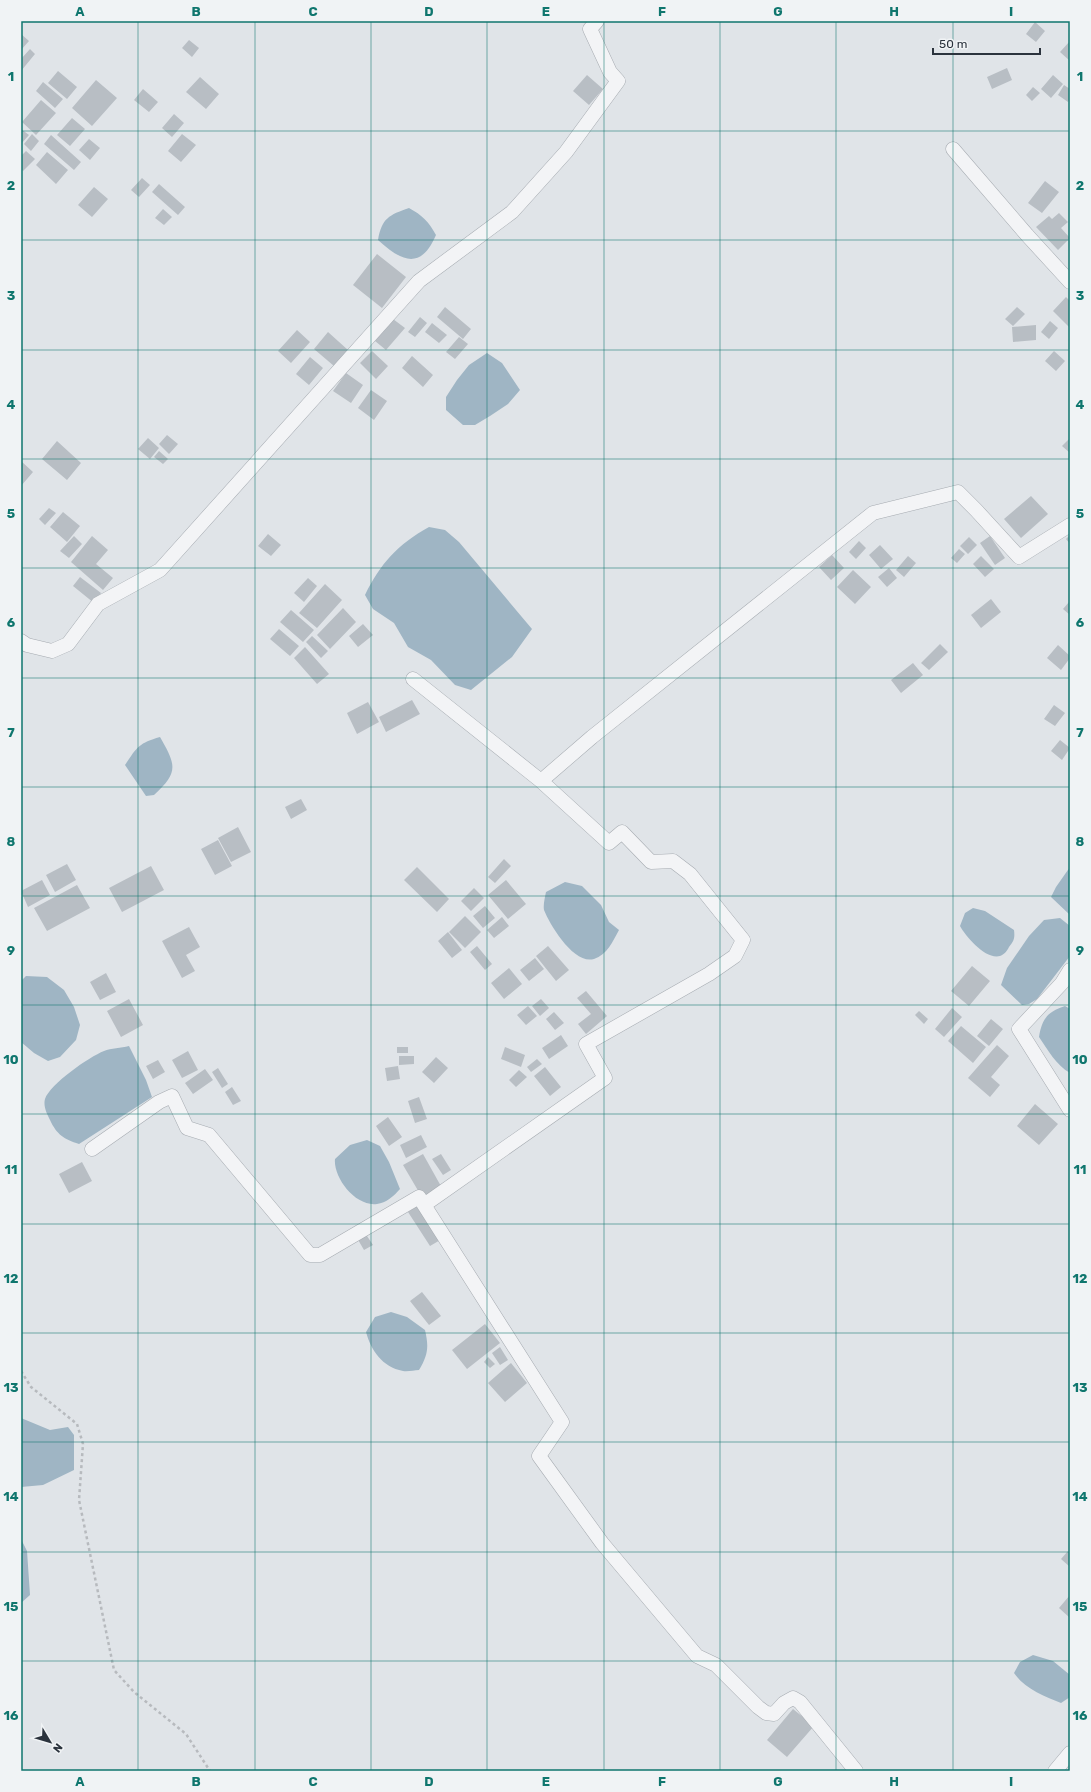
<svg xmlns="http://www.w3.org/2000/svg" width="1091" height="1792" font-family="Rubik,sans-serif">
<style>
.water{fill:#9fb5c4}
.building{fill:#b8bec4}
.lines{fill:none;stroke-linecap:round;stroke-linejoin:round}
.minor-casing{stroke:#a6abb1;stroke-width:15}
.path{stroke:#b7babe;stroke-width:2.5;stroke-dasharray:3 3;stroke-linecap:butt}
.minor{stroke:#f3f4f6;stroke-width:14}
.grid{fill:none;stroke:#0f766e;stroke-width:1;stroke-opacity:0.55}
.neatline{fill:none;stroke:#0f766e;stroke-width:1.5}
.grid-label{font-size:13px;text-anchor:middle;font-weight:bold;fill:#0f766e}
</style>
<rect width="100%" height="100%" fill="#e0e4e8"/>
<path class="water" d="M409 208C422 215 429 222 436 235 421 270 402 262 378 240 382 218 389 215 409 208Z
M487 353 502 363 520 390 508 404 490 416 475 425H463L446 410V397L457 380 469 365Z
M429 527 445 530 459 542 532 629 512 657 471 690 455 685 431 660 408 647 394 623 373 609 365 595C380 564 398 544 429 527Z
M160 737C176 765 179 772 154 795L146 796 125 765C137 747 139 743 160 737Z
M1070 867V915L1051 897 1056 887Z
M565 882 582 886 601 905 609 922 619 930C613 941 607 955 594 959 574 965 550 925 544 910 543 905 545 897 546 892Z
M973 908 985 911 1014 930C1015 938 1014 941 1009 947 1007 951 1005 954 1000 956 986 960 966 937 960 926L965 913Z
M1060 918 1070 926V956L1037 999 1029 1004 1022 1005 1001 985 1007 968 1029 936 1044 920Z
M26 976 47 977 64 990 74 1007 80 1025 76 1040 60 1057 48 1061 34 1053 21 1042V981Z
M1065 1006 1070 1009V1073C1056 1065 1048 1050 1039 1037 1042 1019 1047 1012 1065 1006Z
M129 1046 146 1080 152 1097 79 1144C64 1139 57 1135 50 1120 47 1114 43 1106 45 1099 50 1084 89 1057 104 1051 111 1048 121 1048 129 1046Z
M367 1140 380 1146 389 1162 400 1189C394 1196 386 1203 377 1204 355 1207 333 1177 335 1159L350 1145Z
M391 1312 407 1317 425 1330C429 1347 428 1355 419 1370 414 1370 408 1372 403 1371 382 1367 371 1350 366 1332L375 1317Z
M21 1418 50 1430 68 1427 74 1435V1470L43 1485 21 1487Z
M21 1539 27 1551 30 1595 21 1603Z
M1033 1655 1053 1661 1070 1675V1697L1061 1703C1044 1696 1025 1689 1014 1673L1020 1662Z"/>
<path class="building" d="M1035 22 1045 31 1036 42 1026 34Z
M21 34 29 41 21 50Z
M189 40 199 48 192 57 182 48Z
M1070 41V61L1060 52Z
M30 49 35 54 21 71V59Z
M1007 68 1012 80 992 89 987 77Z
M58 71 77 87 67 99 48 83Z
M587 75 603 89 589 105 573 91Z
M1053 75 1063 84 1051 98 1041 89Z
M200 77 219 94 206 109 186 92Z
M96 80 117 98 92 126 72 108Z
M43 82 63 99 55 108 36 91Z
M1064 85 1070 89V98L1068 102 1058 95Z
M1033 87 1040 93 1032 101 1026 95Z
M143 89 158 102 149 112 134 100Z
M41 100 56 113 36 135 22 122Z
M174 114 184 123 172 137 162 128Z
M72 118 85 129 70 146 57 135Z
M21 129 29 135 21 144Z
M32 134 39 141 31 151 24 144Z
M182 134 196 145 181 162 168 151Z
M51 135 81 162 74 170 44 144Z
M89 139 100 148 90 160 79 150Z
M26 151 35 159 23 171 21 169V156Z
M47 152 68 170 56 184 36 165Z
M142 178 150 185 139 197 131 190Z
M1045 181 1059 192 1042 213 1028 203Z
M159 184 185 207 178 215 152 192Z
M94 187 108 199 92 217 78 205Z
M163 209 172 217 164 225 155 218Z
M1059 213 1068 222 1061 228 1070 238 1058 250 1036 227 1049 216 1052 219Z
M377 254 406 277 382 308 353 285Z
M1066 297 1070 301 1069 327 1053 311Z
M445 307 471 329 463 339 437 317Z
M1017 307 1025 314 1013 326 1005 319Z
M420 317 427 323 415 337 408 332Z
M393 319 405 328 386 350 375 341Z
M1050 321 1058 328 1049 339 1041 332Z
M432 323 447 335 439 343 425 332Z
M1036 325V340L1013 342 1012 327Z
M297 330 310 342 291 363 278 351Z
M328 332 348 350 334 366 314 349Z
M459 337 468 344 455 359 446 352Z
M372 351 388 366 376 379 360 363Z
M1054 351 1065 361 1056 371 1045 361Z
M412 356 433 375 423 387 402 368Z
M310 357 323 368 309 385 296 374Z
M346 373 363 385 351 403 333 391Z
M371 390 387 401 374 420 358 408Z
M167 435 178 444 169 454 159 444Z
M148 438 159 448 150 459 138 449Z
M1070 438V453L1062 446Z
M57 441 81 463 67 480 42 459Z
M159 451 168 459 163 464 154 457Z
M21 461 33 472 21 486Z
M1031 496 1048 514 1021 538 1004 519Z
M49 508 56 513 45 525 39 519Z
M63 512 80 526 67 542 50 527Z
M268 534 281 545 271 556 258 546Z
M1070 535V544L1066 539Z
M74 536 82 544 69 558 60 551Z
M92 536 108 550 96 564 113 578 103 590 71 562Z
M990 536 1005 558 995 565 980 543Z
M969 537 977 545 968 554 960 546Z
M859 541 866 548 856 559 849 552Z
M880 545 893 559 881 569 869 555Z
M959 549 965 554 957 563 951 558Z
M832 555 844 568 831 580 819 567Z
M908 556 916 563 904 577 896 570Z
M981 556 994 569 985 577 973 564Z
M889 568 897 578 887 587 878 577Z
M853 570 871 587 855 604 837 587Z
M80 577 101 593 94 603 73 586Z
M308 578 317 586 304 602 294 593Z
M325 584 342 600 317 628 299 613Z
M991 599 1001 612 981 628 971 615Z
M1069 602 1070 603V615L1063 609Z
M343 608 356 622 330 649 317 635Z
M291 610 314 630 303 642 280 622Z
M363 624 373 635 358 647 349 636Z
M279 629 299 646 290 656 270 639Z
M312 636 328 651 321 658 306 642Z
M940 644 948 652 929 670 921 663Z
M1058 645 1070 656V658L1061 670 1047 658Z
M305 647 329 674 317 684 294 658Z
M913 663 923 675 901 693 891 680Z
M412 700 420 714 386 732 379 717Z
M368 702 379 722 357 734 347 713Z
M1054 705 1065 713 1055 726 1044 719Z
M1060 740 1070 748 1062 760 1051 751Z
M301 799 307 810 291 819 285 807Z
M238 827 251 852 231 862 218 838Z
M218 840 232 866 215 875 201 849Z
M504 859 511 866 495 883 488 877Z
M67 864 76 880 55 892 46 875Z
M151 866 164 890 122 912 109 888Z
M417 867 449 899 437 912 404 880Z
M42 880 50 895 28 907 21 891Z
M506 880 526 904 508 919 488 895Z
M77 885 90 908 47 931 34 908Z
M474 888 484 898 471 911 461 901Z
M485 906 495 918 483 928 473 916Z
M465 916 481 932 465 948 449 932Z
M502 917 509 926 494 938 487 930Z
M189 927 200 947 186 955 195 971 182 978 162 941Z
M448 932 462 950 452 958 438 941Z
M477 946 492 964 485 970 470 952Z
M548 946 569 970 556 981 536 956Z
M535 958 544 969 529 981 520 970Z
M972 966 990 981 969 1006 951 991Z
M509 968 522 984 504 999 491 983Z
M106 973 116 992 100 1000 90 982Z
M586 991 607 1016 586 1034 578 1024 591 1014 577 998Z
M129 999 143 1025 121 1037 107 1011Z
M541 999 549 1008 540 1016 532 1006Z
M528 1006 537 1016 526 1025 517 1015Z
M952 1008 962 1017 944 1037 935 1029Z
M919 1011 928 1019 924 1024 915 1015Z
M554 1012 564 1023 555 1030 546 1019Z
M991 1019 1003 1029 989 1046 977 1036Z
M961 1026 986 1047 973 1063 948 1041Z
M561 1035 568 1046 549 1059 542 1048Z
M997 1045 1009 1056 991 1077 1000 1085 990 1097 968 1078Z
M397 1047H408V1053H397Z
M505 1047 525 1055 521 1067 501 1059Z
M188 1051 198 1070 182 1078 172 1060Z
M399 1056H414V1064L399 1065Z
M436 1057 448 1068 434 1083 422 1072Z
M537 1059 542 1064 531 1072 527 1067Z
M158 1060 165 1072 153 1079 146 1066Z
M398 1066 400 1079 387 1081 385 1068Z
M545 1067 561 1087 550 1096 534 1076Z
M218 1068 228 1084 222 1088 212 1072Z
M205 1069 213 1080 193 1094 185 1083Z
M519 1070 527 1077 516 1087 509 1080Z
M232 1087 241 1101 233 1105 225 1092Z
M419 1097 427 1119 415 1123 408 1101Z
M1035 1104 1058 1124 1039 1145 1017 1126Z
M388 1117 402 1137 389 1146 376 1126Z
M421 1135 427 1147 406 1158 400 1145Z
M423 1154 442 1188 423 1199 403 1165Z
M441 1154 451 1170 443 1175 432 1159Z
M82 1162 92 1181 69 1193 59 1174Z
M419 1205 442 1239 430 1246 408 1212Z
M365 1233 373 1245 364 1250 357 1238Z
M422 1292 441 1316 429 1325 410 1301Z
M485 1324 500 1343 467 1369 452 1350Z
M500 1347 508 1360 500 1365 492 1353Z
M488 1357 495 1364 490 1368 484 1362Z
M511 1363 527 1383 505 1402 488 1383Z
M1068 1551 1070 1553V1567L1061 1559Z
M1070 1595V1618L1059 1608Z
M793 1709 814 1726 787 1757 767 1740Z"/>
<g class="lines">
<g class="minor-casing">
<path id="minor" d="M953 149 1027 235 1070 282
M21 641 27 645 52 651 68 644 98 604 160 570 419 281 512 212 566 152 618 81 610 72 590 29 597 21
M413 679 541 781 592 737 873 513 958 492 976 510 1019 557 1070 525
M1070 970 1062 983 1019 1029 1070 1110
M92 1149 159 1102 172 1096 187 1128 209 1135 310 1255H320L419 1197 562 1422 539 1456 602 1543 697 1656 716 1665 758 1707 766 1713 774 1714 784 1703 793 1698 800 1702 856 1771
M424 1205 605 1078 586 1044 709 974 735 956 743 940 690 874 673 861 651 862 622 832 609 843 541 781
M1055 1771 1070 1753"/>
</g>
<path class="path" d="M21 1371 31 1387 77 1424 83 1444 79 1500 114 1670 134 1692 186 1734 210 1771"/>
<use href="#minor" class="minor"/>
</g>
<path class="grid" d="M138 21V1771M255 21V1771M371 21V1771M487 21V1771M604 21V1771M720 21V1771M836 21V1771M953 21V1771M21 131H1070M21 240H1070M21 350H1070M21 459H1070M21 568H1070M21 678H1070M21 787H1070M21 896H1070M21 1005H1070M21 1114H1070M21 1224H1070M21 1333H1070M21 1442H1070M21 1552H1070M21 1661H1070"/>
<rect width="1091" height="1792" fill="none" stroke="#f0f3f5" stroke-width="44"/>
<g transform="translate(50 1742) rotate(128)" stroke="#f0f3f5" stroke-width="3" paint-order="stroke">
<path d="M0-3L7 15L0 10L-7 15Z" fill="#2b333d"/>
<text y="-6" font-size="11" font-weight="bold" text-anchor="middle" fill="#2b333d">N</text>
</g>
<path d="M933 48v6h107v-6" fill="none" stroke="#2b333d" stroke-width="2"/>
<text x="939" y="48" font-size="12" fill="#2b333d" stroke="#f0f3f5" stroke-width="3" paint-order="stroke">50 m</text>
<rect x="22" y="22" width="1047" height="1748" class="neatline"/>
<g class="grid-label">
<text x="80" y="16">A</text>
<text x="196" y="16">B</text>
<text x="313" y="16">C</text>
<text x="429" y="16">D</text>
<text x="546" y="16">E</text>
<text x="662" y="16">F</text>
<text x="778" y="16">G</text>
<text x="894" y="16">H</text>
<text x="1011" y="16">I</text>
<text x="11" y="81">1</text>
<text x="1080" y="81">1</text>
<text x="11" y="190">2</text>
<text x="1080" y="190">2</text>
<text x="11" y="300">3</text>
<text x="1080" y="300">3</text>
<text x="11" y="409">4</text>
<text x="1080" y="409">4</text>
<text x="11" y="518">5</text>
<text x="1080" y="518">5</text>
<text x="11" y="627">6</text>
<text x="1080" y="627">6</text>
<text x="11" y="737">7</text>
<text x="1080" y="737">7</text>
<text x="11" y="846">8</text>
<text x="1080" y="846">8</text>
<text x="11" y="955">9</text>
<text x="1080" y="955">9</text>
<text x="11" y="1064">10</text>
<text x="1080" y="1064">10</text>
<text x="11" y="1174">11</text>
<text x="1080" y="1174">11</text>
<text x="11" y="1283">12</text>
<text x="1080" y="1283">12</text>
<text x="11" y="1392">13</text>
<text x="1080" y="1392">13</text>
<text x="11" y="1501">14</text>
<text x="1080" y="1501">14</text>
<text x="11" y="1611">15</text>
<text x="1080" y="1611">15</text>
<text x="11" y="1720">16</text>
<text x="1080" y="1720">16</text>
<text x="80" y="1786">A</text>
<text x="196" y="1786">B</text>
<text x="313" y="1786">C</text>
<text x="429" y="1786">D</text>
<text x="546" y="1786">E</text>
<text x="662" y="1786">F</text>
<text x="778" y="1786">G</text>
<text x="894" y="1786">H</text>
<text x="1011" y="1786">I</text>
</g>
</svg>
